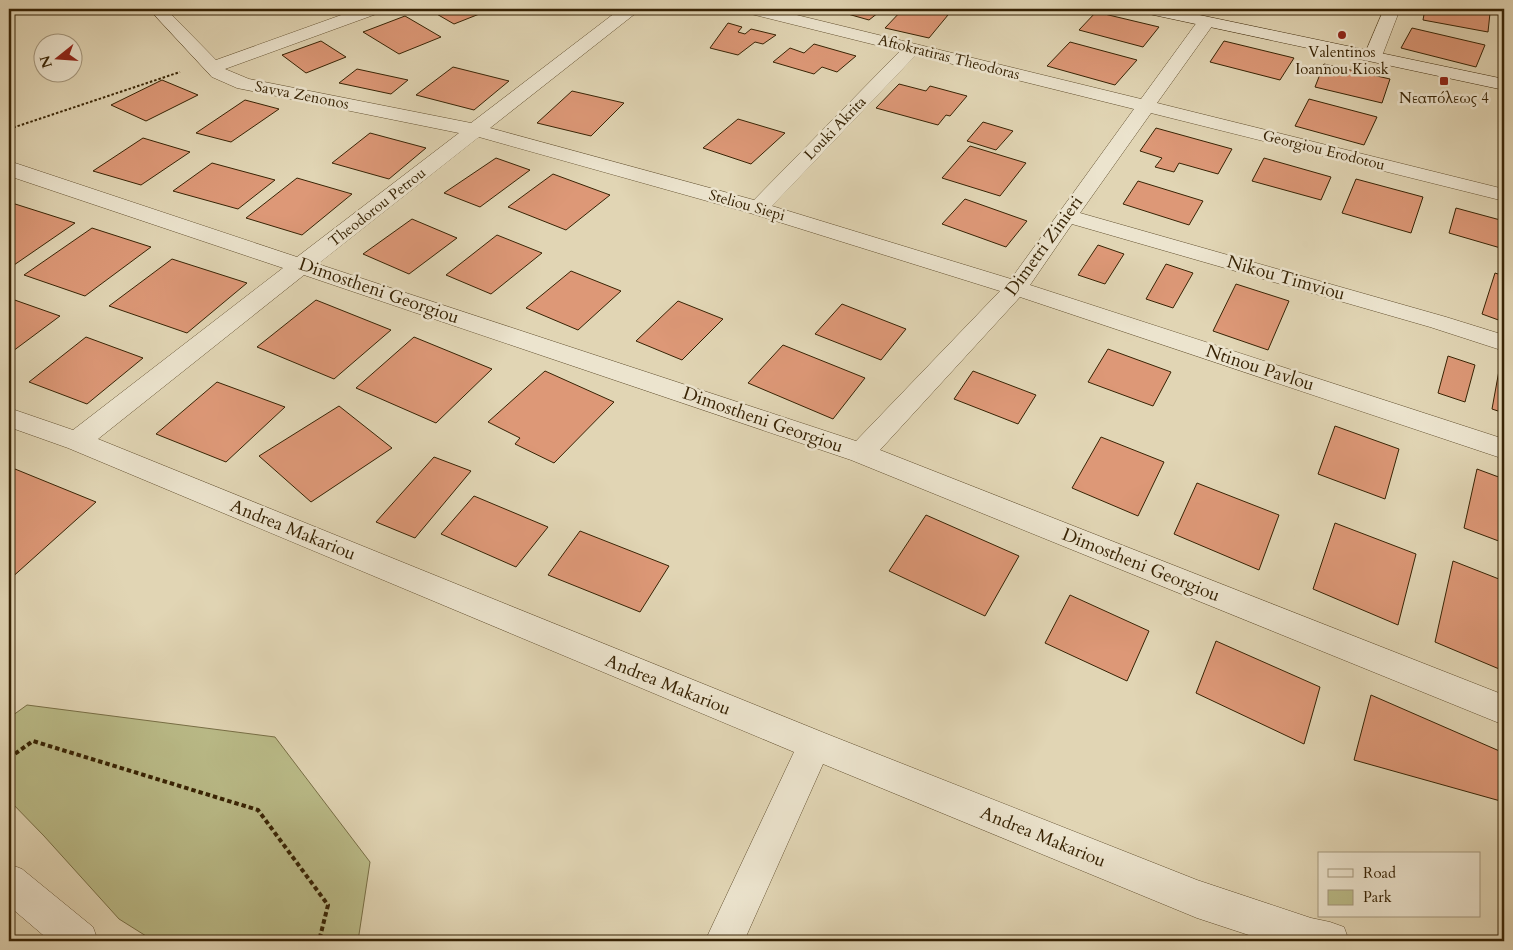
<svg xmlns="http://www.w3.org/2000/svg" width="1513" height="950" font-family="Cardo,serif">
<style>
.green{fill:#babb88;stroke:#786f46}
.building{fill:#dd9877;stroke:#372304}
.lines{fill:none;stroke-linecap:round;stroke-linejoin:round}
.minor-casing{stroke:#625030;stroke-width:1}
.secondary-casing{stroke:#372304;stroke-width:1}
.path-far1{stroke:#372304;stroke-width:2;stroke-dasharray:2.5 2;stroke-linecap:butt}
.path{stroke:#372304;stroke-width:4;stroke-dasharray:4.5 3;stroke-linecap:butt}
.minor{fill:#ece4ce;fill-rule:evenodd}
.secondary{fill:#ece4ce;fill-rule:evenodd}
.poi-dot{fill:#8f2418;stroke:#ece4ce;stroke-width:2}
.labels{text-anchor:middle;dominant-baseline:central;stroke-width:5;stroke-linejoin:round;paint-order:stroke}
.far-poi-label{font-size:15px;fill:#372304;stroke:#ece4ce}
.far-street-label{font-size:15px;fill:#372304;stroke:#ece4ce}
.street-label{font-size:18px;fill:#372304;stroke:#ece4ce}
</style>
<rect width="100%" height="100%" fill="#e1d5b4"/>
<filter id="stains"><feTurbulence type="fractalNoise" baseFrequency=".004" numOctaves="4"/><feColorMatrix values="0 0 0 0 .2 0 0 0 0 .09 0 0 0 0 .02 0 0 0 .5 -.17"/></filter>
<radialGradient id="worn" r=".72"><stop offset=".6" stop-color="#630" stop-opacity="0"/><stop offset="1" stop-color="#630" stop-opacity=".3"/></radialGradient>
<path class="green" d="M27 705 275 737 370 862 358 941H154L119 919 44 836 9 800V718Z"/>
<path class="building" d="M428 9H492L454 24Z
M830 9H883L869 20Z
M903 9H919L948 15 929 38 885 28Z
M1425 9H1466L1490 13 1488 32 1423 20Z
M1096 12 1159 27 1143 47 1079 30Z
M405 16 441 37 399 54 363 32Z
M728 23 742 27 738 32 745 34 751 29 776 35 763 44 755 42 738 55 710 48Z
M1412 28 1485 45 1476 67 1401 48Z
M321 41 346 57 306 73 282 55Z
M1224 41 1294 58 1280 80 1210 62Z
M1070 42 1137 60 1115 85 1047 66Z
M814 44 856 56 837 72 822 67 814 74 773 62 790 48 804 53Z
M1324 64 1390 79 1382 103 1315 87Z
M453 67 509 81 474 110 416 95Z
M357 69 408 80 391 94 339 83Z
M162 80 198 95 146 121 111 105Z
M899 84 926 91 930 86 967 96 950 116 946 115 938 125 876 108Z
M572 91 624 103 591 136 537 123Z
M1309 99 1377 117 1364 145 1295 126Z
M245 100 279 109 231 142 196 133Z
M738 119 785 133 751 164 703 148Z
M983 122 1013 131 996 150 967 141Z
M1156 128 1232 149 1218 174 1179 163 1174 172 1155 167 1162 158 1140 151Z
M370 133 426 148 389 179 332 163Z
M143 138 190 152 141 185 93 171Z
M970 146 1026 163 1000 196 942 178Z
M496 158 530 170 480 207 444 193Z
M1264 158 1331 177 1321 200 1252 181Z
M212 163 275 180 238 209 173 191Z
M553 174 610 195 566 230 508 207Z
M297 178 352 194 302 235 246 218Z
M1356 179 1423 197 1411 233 1342 213Z
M1138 181 1203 201 1189 225 1123 204Z
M965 199 1027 221 1006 247 942 224Z
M12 203 75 223 14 265 9 263V205Z
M1456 208 1504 221V249L1449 233Z
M412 219 457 238 409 274 363 254Z
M92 228 151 247 85 296 24 275Z
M497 235 542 253 491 294 446 275Z
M1098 245 1124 254 1105 284 1078 275Z
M172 259 247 283 187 333 109 306Z
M1166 264 1193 273 1173 308 1146 299Z
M571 271 621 291 578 330 526 308Z
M1495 273 1504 276V322L1482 314Z
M1236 284 1289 301 1268 350 1213 331Z
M9 298 60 316 9 354Z
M316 300 391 330 334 379 257 347Z
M678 301 723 319 682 360 636 341Z
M842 304 906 329 881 360 815 334Z
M86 337 143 358 87 404 29 382Z
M414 337 492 369 436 423 356 388Z
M783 345 865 378 833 419 748 383Z
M1108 349 1171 372 1153 406 1088 382Z
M1448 356 1475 365 1465 402 1438 393Z
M1500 365 1504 366V413L1492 409Z
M545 371 614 402 554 463 515 444 520 438 488 422Z
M973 371 1036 395 1018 424 954 399Z
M217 382 285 407 226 462 156 434Z
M339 406 392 448 311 502 259 456Z
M1335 426 1399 449 1385 499 1318 474Z
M1101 437 1164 462 1138 516 1072 488Z
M434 457 471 471 415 538 376 522Z
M15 469 96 502 9 580V474Z
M1477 469 1504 479V543L1464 528Z
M1197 483 1279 515 1259 570 1174 534Z
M474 496 548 527 516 567 441 534Z
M926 515 1019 556 985 616 889 571Z
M1335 523 1416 554 1398 625 1313 589Z
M580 531 669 566 640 612 548 575Z
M1453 561 1504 581V671L1435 642Z
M1070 595 1149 631 1127 681 1045 643Z
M1216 641 1320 687 1304 744 1196 693Z
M1371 695 1504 753V802L1354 760Z"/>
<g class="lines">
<g class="minor-casing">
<path id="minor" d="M149 9H166L216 60 358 9H381L379 13 225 69 249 79 471 123 620 9H638L636 13 490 128 754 200 900 51 747 13 745 9H772L1141 99 1200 18H1212L1215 22 1157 103 1504 189V201L1151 113 1080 213 1446 317 1504 335V351L1430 327 1072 224 1030 285 1504 439V459L1020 297 880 450 1504 695V725L851 460 304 275 98 439 827 734 1197 880 1311 918 1330 922 1344 927 1349 941H1267L1197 918 823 764 744 941H705L794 752 68 448 9 427V408L73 430 283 268 9 176V161L297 257 459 133 237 88 212 77ZM916 55 1134 109 1011 279 772 206ZM479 137 750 213 1000 291 856 441 318 264Z
M1384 9H1400L1382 56 1379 60 1373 61 1367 60 1364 56Z
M9 864 22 869 93 927 98 941H50L9 906Z"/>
</g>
<g class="secondary-casing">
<path id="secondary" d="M1141 9H1171L1504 79V90L1149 14 1143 13Z"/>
</g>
<path class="path-far1" d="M9 129 180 72"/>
<path class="path" d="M9 758 33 741 258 810 328 905 319 941"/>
<use href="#minor" class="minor"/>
<use href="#secondary" class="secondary"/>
</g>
<g class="poi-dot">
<circle cx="1342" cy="35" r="5"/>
<rect x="1439" y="76" width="10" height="10" rx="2.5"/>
</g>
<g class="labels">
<g class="far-poi-label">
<text x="1342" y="52">Valentinos<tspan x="1342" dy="17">Ioannou Kiosk</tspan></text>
<text x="1444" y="98">Νεαπόλεως 4</text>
</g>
<g class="far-street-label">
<text transform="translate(949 57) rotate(14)">Aftokratiras Theodoras</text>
<text transform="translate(302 95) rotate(11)">Savva Zenonos</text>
<text transform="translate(835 128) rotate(-46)">Louki Akrita</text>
<text transform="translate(1324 150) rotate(14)">Georgiou Erodotou</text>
<text transform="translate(747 205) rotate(16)">Steliou Siepi</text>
<text transform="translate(377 207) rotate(-38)">Theodorou Petrou</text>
</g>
<g class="street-label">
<text transform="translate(1044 246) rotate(-54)">Dimetri Zinieri</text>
<text transform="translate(1286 278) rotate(16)">Nikou Timviou</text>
<text transform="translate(379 291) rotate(19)">Dimostheni Georgiou</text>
<text transform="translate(1260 368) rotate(18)">Ntinou Pavlou</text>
<text transform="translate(763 420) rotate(19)">Dimostheni Georgiou</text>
<text transform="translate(293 530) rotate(22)">Andrea Makariou</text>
<text transform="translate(1141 565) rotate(22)">Dimostheni Georgiou</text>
<text transform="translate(668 685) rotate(22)">Andrea Makariou</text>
<text transform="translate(1043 837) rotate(22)">Andrea Makariou</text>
</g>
</g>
<rect width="1513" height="950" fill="none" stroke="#e1d5b4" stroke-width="30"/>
<rect x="10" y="10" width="1493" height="930" fill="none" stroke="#372304" stroke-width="2.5"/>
<rect x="15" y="15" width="1483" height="920" fill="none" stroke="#372304"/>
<rect x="1318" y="852" width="162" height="65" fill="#ece4ce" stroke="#a4977d"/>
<rect x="1328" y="869" width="25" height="8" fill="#ece4ce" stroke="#a4977d"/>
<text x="1363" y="878" font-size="15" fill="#372304">Road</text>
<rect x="1328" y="890" width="25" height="15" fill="#babb88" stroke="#a4977d"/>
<text x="1363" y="902" font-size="15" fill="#372304">Park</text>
<g transform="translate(58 58) rotate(253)"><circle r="24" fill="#ece4ce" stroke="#a4977d"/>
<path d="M0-4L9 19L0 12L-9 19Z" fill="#8f2418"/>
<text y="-8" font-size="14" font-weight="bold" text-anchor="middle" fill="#372304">N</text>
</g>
<rect width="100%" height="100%" filter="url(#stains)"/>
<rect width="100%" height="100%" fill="url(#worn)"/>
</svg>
